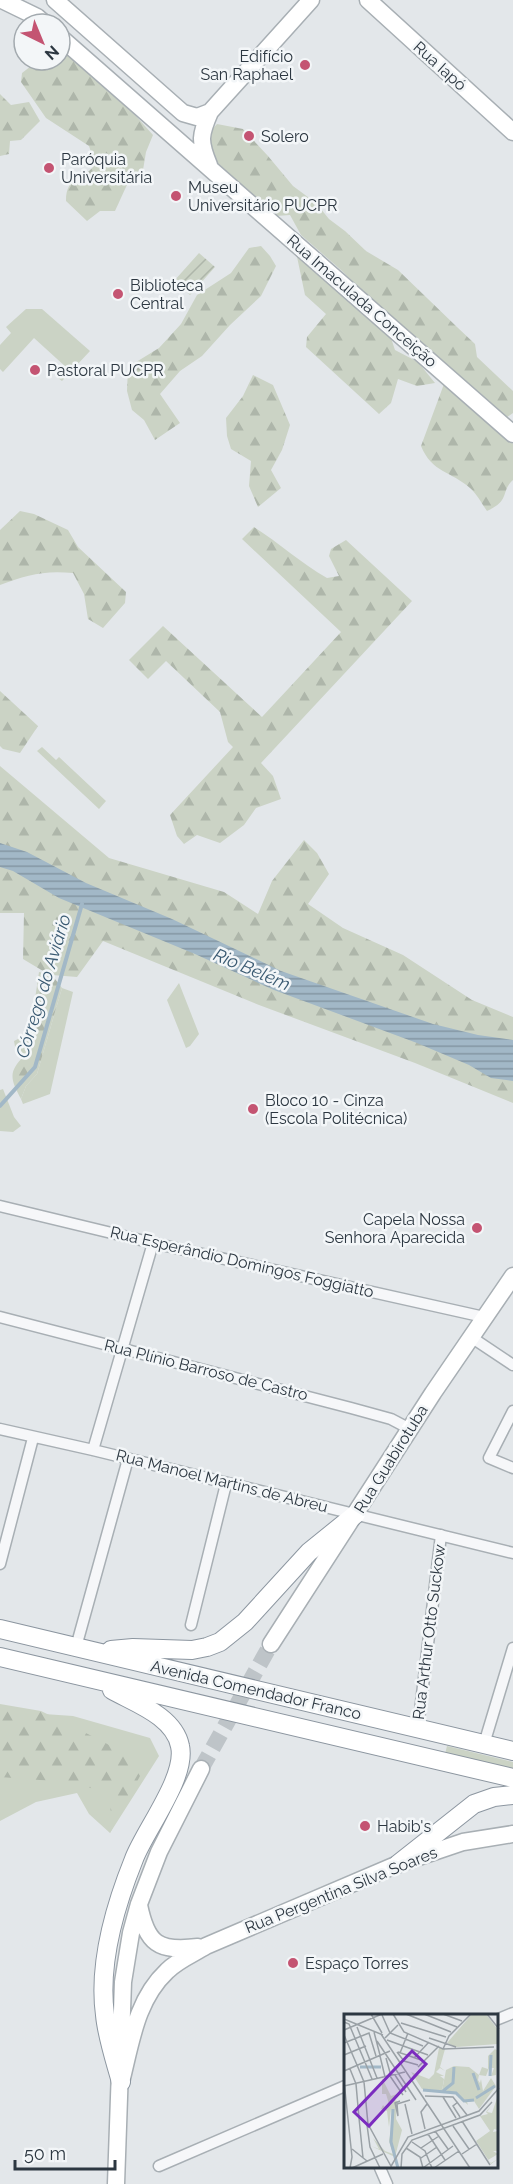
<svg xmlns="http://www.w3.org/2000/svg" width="513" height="2184" font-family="Raleway,sans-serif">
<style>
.grass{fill:#cbd3c5}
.forest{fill:url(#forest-firs)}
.garden{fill:url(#garden-furrows)}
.water{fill:url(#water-rules)}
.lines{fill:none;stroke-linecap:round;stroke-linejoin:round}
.stream{stroke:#a2b8c7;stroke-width:4}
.secondary-tunnel{stroke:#bec4c8;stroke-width:16;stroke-dasharray:16 8;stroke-linecap:butt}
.minor-casing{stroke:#a8afb4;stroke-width:13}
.secondary-casing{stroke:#a8afb4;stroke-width:19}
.trunk-casing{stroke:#8c96a0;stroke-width:20}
.minor{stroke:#f6f7f9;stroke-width:10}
.secondary{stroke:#fff;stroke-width:16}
.trunk{stroke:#fff;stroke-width:18}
.poi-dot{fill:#c45472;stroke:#f3f6f8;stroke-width:2}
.labels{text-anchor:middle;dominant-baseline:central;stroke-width:5;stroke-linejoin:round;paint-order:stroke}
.poi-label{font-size:16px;fill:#2c3741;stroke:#f3f6f8;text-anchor:start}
.street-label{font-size:16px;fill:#2c3741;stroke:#f3f6f8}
.water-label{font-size:18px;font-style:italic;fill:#3a5a72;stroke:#f3f6f8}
.inset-river{fill:none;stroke:#a2b8c7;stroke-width:3}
.inset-road{fill:none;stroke:#9aa1a6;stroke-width:1.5}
.view{fill:#7b2cbf;fill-opacity:0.15;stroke:#7b2cbf;stroke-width:3}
.inset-edge{fill:none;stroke:#2c3741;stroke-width:3}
</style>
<defs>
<pattern id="forest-firs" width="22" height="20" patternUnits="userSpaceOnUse" patternTransform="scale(1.5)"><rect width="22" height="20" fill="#cbd3c5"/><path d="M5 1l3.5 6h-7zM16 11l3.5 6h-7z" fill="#aeb6aa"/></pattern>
<pattern id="garden-furrows" width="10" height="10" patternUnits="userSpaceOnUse" patternTransform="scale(1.5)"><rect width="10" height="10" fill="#cbd3c5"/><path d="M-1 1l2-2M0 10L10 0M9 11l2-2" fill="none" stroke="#aeb6aa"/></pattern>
<pattern id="water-rules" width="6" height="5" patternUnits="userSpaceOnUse" patternTransform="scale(1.5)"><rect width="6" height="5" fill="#a2b8c7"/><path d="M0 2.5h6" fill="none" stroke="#8496a3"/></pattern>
</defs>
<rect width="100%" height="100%" fill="#e3e7ea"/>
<path class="grass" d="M26 309H42L90 351 62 381 58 378 67 368 34 338 3 372 0 369V345L11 333 6 327Z
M42 747 56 760 59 757 106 801 99 809 37 751Z
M179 983 199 1034 190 1046 186 1048 167 1000Z
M62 988 73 992 50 1094 23 1104 21 1099 26 1086 37 1074Z
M3 1089 14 1117 21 1126 13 1132 0 1131V1090Z
M0 1711 73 1716 150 1738 159 1756 110 1833 89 1814 77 1793 36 1802 0 1821Z
M447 1746 513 1762V1774L444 1758Z"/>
<path class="forest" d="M60 47 135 115 153 135 146 152 143 170 131 176 115 211H100L87 221 66 201C66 174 85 181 95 164L89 146 46 118 21 82 22 73 35 63V60H60Z
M0 94 11 105 29 102 40 121 21 140 10 141 9 154 0 156Z
M217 124 243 129 268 156 293 186 316 203 329 219 345 231 366 251 398 270 457 327 475 344 477 357 513 391V413L503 420 505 435 513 444V480C500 492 511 500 487 511 482 504 477 494 470 488 451 471 432 473 421 446L444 384 376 305 341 270 301 235 290 215 276 216 213 159 207 135Z
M261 246 270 256 276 266 261 296 230 325 202 356 180 371 160 394 180 423 155 440 144 420 132 410 127 391 128 367 159 348 181 324 197 295 231 273 249 248Z
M296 252 389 332 395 350 418 362 435 383 417 386 398 379 391 403 379 414 306 347 307 337 326 314 305 295Z
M253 375 273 385 290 425 282 450 271 470 281 488 258 507 249 486 251 461 231 449 227 436 226 418 243 396Z
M20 511 34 514 68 530 78 547 126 592 125 603 103 628 88 619 84 594 73 573C44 570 26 575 0 585V530Z
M254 527C279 543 301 563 327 578L339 576 329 556 331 549 346 540 412 601 261 763 273 776 281 799 256 808 244 825 220 843 197 835 184 844 177 836 170 815 233 747 228 742 220 712 166 661 148 679 129 660 163 626 262 717 341 632 242 539Z
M0 691 38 726 20 753 3 749 0 746Z
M0 766 109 858 224 892 258 914 272 881 304 840 317 853 329 874 308 904 343 928 403 955 472 1000 513 1017V1103L415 1063 259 1005 103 941 77 977 52 975 62 988 37 1074 26 1086 21 1099C10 1078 8 1072 25 1055L16 1052 14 1041 30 1033 39 972 48 974 23 959 24 913H0Z
M0 1704 41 1711 100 1740 127 1755 140 1776 110 1833 111 1793 66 1782 0 1777Z"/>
<path class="garden" d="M199 253 215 267 190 295 174 281Z"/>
<path class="water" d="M0 843 27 852 86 883 172 919 281 971 433 1024 478 1035 513 1040V1081L491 1078 469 1065 417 1043 274 990 195 954 59 898 13 871 0 867Z"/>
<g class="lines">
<path class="stream" d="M0 1106 35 1067 82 904"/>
<path class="secondary-tunnel" d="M201 1769 271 1644"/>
<g class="minor-casing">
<path id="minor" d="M0 1206 153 1243 484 1317
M0 1317 351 1408 391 1419 410 1429
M471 1337 513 1365
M513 1411 489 1458 513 1468
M0 1429 93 1450 513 1553
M93 1450 153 1243
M0 1564 33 1438
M191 1625 226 1484
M76 1647 128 1459
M418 1728 441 1535
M484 1744 513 1648
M496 2020 513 2013
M159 2166 345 2086
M380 2168 387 2184"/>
</g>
<g class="secondary-casing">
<path id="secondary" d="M2 0 37 17 45 24
M55 0 183 113 197 117 210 112
M368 0 513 132
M60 37 513 434
M209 165C199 141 200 135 210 112L311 0
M271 1644 433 1393 513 1276
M139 1905C147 1944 158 1952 198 1947
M121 2082C131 2043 136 2000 167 1971 178 1960 193 1954 206 1946L398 1864 463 1842 513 1834
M116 2184 123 1982 131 1933 139 1904 159 1852 201 1769"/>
</g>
<g class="trunk-casing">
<path id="trunk" d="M0 1629 513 1751
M111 1650 133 1648 192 1650 207 1647 220 1642 245 1622 309 1552 356 1514
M0 1657 513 1778
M112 1690C135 1703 174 1716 180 1746 187 1777 145 1830 134 1859 115 1906 98 1964 105 2015 107 2037 115 2060 121 2082
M398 1864 474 1804 494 1797 513 1795"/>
</g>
<use href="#minor" class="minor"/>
<use href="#secondary" class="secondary"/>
<use href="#trunk" class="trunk"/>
</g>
<g class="poi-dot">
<circle cx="305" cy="65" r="6"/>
<circle cx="249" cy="136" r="6"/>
<circle cx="49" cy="168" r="6"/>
<circle cx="176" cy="196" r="6"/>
<circle cx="118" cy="294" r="6"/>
<circle cx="35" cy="370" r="6"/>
<circle cx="253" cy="1109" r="6"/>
<circle cx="477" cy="1228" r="6"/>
<circle cx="365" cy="1826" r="6"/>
<circle cx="293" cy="1963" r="6"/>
</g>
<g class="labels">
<g class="poi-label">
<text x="293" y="56" text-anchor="end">Edifício<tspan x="293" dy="18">San Raphael</tspan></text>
<text x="261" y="136">Solero</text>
<text x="61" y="159">Paróquia<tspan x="61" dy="18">Universitária</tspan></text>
<text x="188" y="187">Museu<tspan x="188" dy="18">Universitário PUCPR</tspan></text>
<text x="130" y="285">Biblioteca<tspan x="130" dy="18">Central</tspan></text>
<text x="47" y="370">Pastoral PUCPR</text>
<text x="265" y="1100">Bloco 10 - Cinza<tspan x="265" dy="18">(Escola Politécnica)</tspan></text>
<text x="465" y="1219" text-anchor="end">Capela Nossa<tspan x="465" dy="18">Senhora Aparecida</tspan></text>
<text x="377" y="1826">Habib's</text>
<text x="305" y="1963">Espaço Torres</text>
</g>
<g class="street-label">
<text transform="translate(440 66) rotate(42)">Rua Iapó</text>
<text transform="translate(362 301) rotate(41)">Rua Imaculada Conceição</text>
<text transform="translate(242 1262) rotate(13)">Rua Esperândio Domingos Foggiatto</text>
<text transform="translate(206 1370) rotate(14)">Rua Plínio Barroso de Castro</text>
<text transform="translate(391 1459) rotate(-58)">Rua Guabirotuba</text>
<text transform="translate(222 1481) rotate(14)">Rua Manoel Martins de Abreu</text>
<text transform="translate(429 1632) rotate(-83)">Rua Arthur Otto Suckow</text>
<text transform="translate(256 1690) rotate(13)">Avenida Comendador Franco</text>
<text transform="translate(341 1890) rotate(-22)">Rua Pergentina Silva Soares</text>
</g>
<g class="water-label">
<text transform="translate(252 969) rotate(23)">Rio Belém</text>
<text transform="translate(43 986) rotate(-73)">Córrego do Aviário</text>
</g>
</g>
<g transform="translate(344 2014)">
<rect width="154" height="154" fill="#e3e7ea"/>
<path d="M95 34 101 35 96 53 101 57 96 54 92 58 100 62H96L100 65 98 77 78 75 67 58 85 65 90 60ZM154 81V116L150 115 149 118 154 117V137H149L154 140 144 146 147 149 154 145 147 150 132 127 146 117 136 102 144 100 142 98 147 92 143 98 148 99Z" fill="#cbd3c5"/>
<path d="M151 35 154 37 152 61 147 62 150 54H145L142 62 135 61 134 66 136 69 137 65 139 77 147 64 152 72 135 95 130 87 123 88 124 91 112 80 78 75 85 71 86 75 98 77 102 56 110 52 125 53 135 61 138 53 144 55V42ZM38 64 47 82 53 80 48 85 53 87 52 105 58 116 51 143 27 132 35 135 29 124 41 137 49 140 45 127 49 105 47 95 45 113 43 97 37 95 39 91 43 95 45 90 42 80H38Z" fill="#cbd3c5"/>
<path d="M128 0H142L154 16V30L112 33 103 29Z" fill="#cbd3c5"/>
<path class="inset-river" d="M16 53H37M129 59 135 76M146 62 147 41M79 76 112 79 120 87 130 86M99 77 109 69 110 53M132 84 151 72M49 95 47 128 54 154"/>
<path class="inset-road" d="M27 0 38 19M49 0 60 18 99 35 150 33M62 0 107 18M80 0 113 13M99 0 118 7M143 0 155 15M38 1 46 19 79 32M0 5 39 21M0 8 5 10 28 65M57 9 102 23M13 13 33 64M0 16 38 0M30 18 36 41M37 20 126 154M0 21 13 51M41 24 54 11M85 24 112 33M43 26 84 41M33 27 72 86M0 29 25 19 32 42M99 35 105 22 127 0M53 38 60 47 74 51M54 38 77 46M56 39 64 19M0 41 22 32M36 42 41 63M42 44 47 62M70 44 85 28M13 51 20 68 24 110 48 154M74 53 95 32M6 55 12 70 15 104M0 57 46 37M51 61 62 78M46 62 59 81M0 67 8 143 6 154M0 72 61 58M81 82 109 83 123 101M99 83 112 104M56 87 51 89 54 102 53 90 66 86M114 88 109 92 116 103M61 90 68 120M15 104 19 144M118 107 146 151M23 111 26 133 36 154M109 112 125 135M81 115 77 98 83 90M91 117 104 135M84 120 101 146M68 128 81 137 88 154M62 134 76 143 79 154M77 134 95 122M8 135 23 147M118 140 133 130M77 144 93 133M8 154 39 140M46 154 64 123 135 97 155 74M57 154 58 140 68 126 136 101 148 88M79 154 109 132M90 154 115 137"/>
<path class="view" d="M68 37 82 50 25 112 10 98Z"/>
<rect width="154" height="154" class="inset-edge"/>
</g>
<g transform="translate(42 42) rotate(137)"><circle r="28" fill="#f3f6f8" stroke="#a3aaaf" stroke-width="1.5"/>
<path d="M0-4.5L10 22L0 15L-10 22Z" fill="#c45472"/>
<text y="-9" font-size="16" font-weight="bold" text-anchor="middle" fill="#2c3741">N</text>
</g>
<path d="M15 2160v9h100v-9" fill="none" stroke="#2c3741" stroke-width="3"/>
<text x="24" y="2160" font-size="18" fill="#2c3741" stroke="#f3f6f8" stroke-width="4.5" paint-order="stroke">50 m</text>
</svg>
